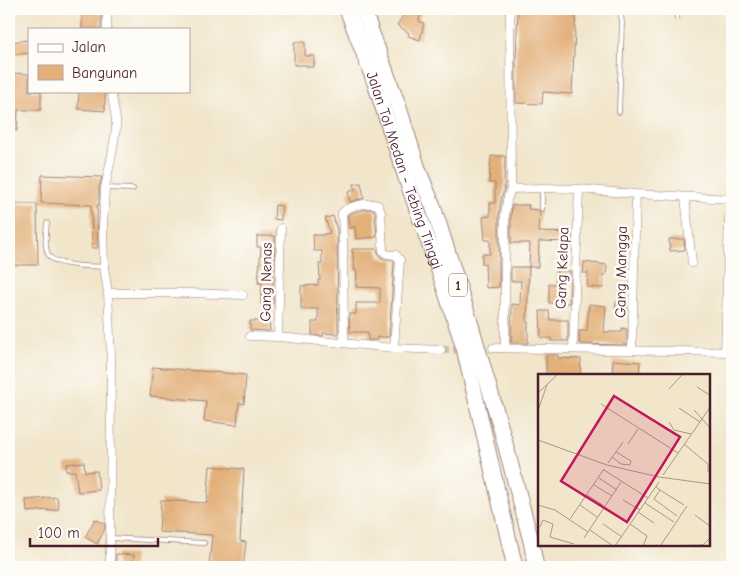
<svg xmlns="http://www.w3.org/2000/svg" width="741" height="576" font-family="'Comic Neue',sans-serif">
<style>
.building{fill:#e3b07a}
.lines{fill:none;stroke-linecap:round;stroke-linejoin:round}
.street-tunnel{stroke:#d0bdaa;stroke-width:8;stroke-dasharray:8 4;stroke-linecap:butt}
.lane-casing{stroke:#9e827a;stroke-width:5.5}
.street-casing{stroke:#9e827a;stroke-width:9}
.highway-casing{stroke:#9e827a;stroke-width:17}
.lane{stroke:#fff;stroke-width:4}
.street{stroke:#fff;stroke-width:8}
.highway{stroke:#fff;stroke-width:15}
.labels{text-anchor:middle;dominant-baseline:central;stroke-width:5;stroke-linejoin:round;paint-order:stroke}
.shield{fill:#fdfcf7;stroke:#806168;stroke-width:1}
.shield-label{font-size:14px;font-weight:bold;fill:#4a1f2b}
.street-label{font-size:15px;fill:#4a1f2b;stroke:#fdfcf7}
.inset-road{fill:none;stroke:#ae968a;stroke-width:1}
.view{fill:#c2185b;fill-opacity:0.15;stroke:#c2185b;stroke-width:2.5}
.inset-edge{fill:none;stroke:#4a1f2b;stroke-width:2.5}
</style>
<rect width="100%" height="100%" fill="#fdfcf7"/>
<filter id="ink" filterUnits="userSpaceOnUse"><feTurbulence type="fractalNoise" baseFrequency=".02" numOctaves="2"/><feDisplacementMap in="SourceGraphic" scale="10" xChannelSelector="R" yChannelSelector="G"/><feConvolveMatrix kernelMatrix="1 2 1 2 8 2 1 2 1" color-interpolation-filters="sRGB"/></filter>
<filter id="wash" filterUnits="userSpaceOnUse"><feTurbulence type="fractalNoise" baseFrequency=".0096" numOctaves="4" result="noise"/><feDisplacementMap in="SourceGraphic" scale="20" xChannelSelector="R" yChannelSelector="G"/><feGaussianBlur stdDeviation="1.12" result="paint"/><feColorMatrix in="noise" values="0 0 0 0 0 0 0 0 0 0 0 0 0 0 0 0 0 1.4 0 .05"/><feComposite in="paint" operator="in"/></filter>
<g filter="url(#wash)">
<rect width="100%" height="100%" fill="#f1e5ca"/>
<g id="blocks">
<path class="building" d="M82 9H101V29H82Z
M407 9H421L419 21 424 23 420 40 408 36 409 33 397 25Z
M518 9H576L572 94 543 92 542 104 516 103V58Z
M29 40V53L9 55V42Z
M294 42H305V56H314V67H307V65H294Z
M9 73 29 74V91H41V110H18L17 131 9 130Z
M79 91H105V111L78 109Z
M491 156H505L504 188H505L501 199 499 215V287L486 288 485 264H482V254H490V240H485L483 217 490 216V203H495V183H489Z
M42 175 102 177 99 188V205H97L98 248H92L91 205 41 203Z
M361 183 364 198 350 202 348 192 355 190 354 184Z
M9 204H37L38 265H9Z
M275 205 282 206 281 220 274 219Z
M512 205H529L528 209 538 210 540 212 539 232 572 233 571 242 539 241 538 267H529L530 243H511V215Z
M369 209 374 210 375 213 377 237 356 239 355 227 349 228 348 215 355 212Z
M333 216 337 230 338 334 323 333V336L312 335V322H318V309H301V286L318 285V280H320L319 264H322V251H314L313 235H324V234L330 233 325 218Z
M257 236H275L274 268 273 277H274L272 294H273V304H271L269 322 270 331 250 330V321H263L264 304H261L262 283H258L261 247H257Z
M669 239H684L685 250 670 251Z
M352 249H377L380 257 386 260H393L394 262 389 337H377V340H368V332H350L349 314H356V303H380V288L356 287 357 271H355Z
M584 262 607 265 606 275H603V288L587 287 588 273H583Z
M511 267H529L527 322H528V343H511L512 304 520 305 521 281H511Z
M557 269 570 271 569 303H549V284H556Z
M616 302H628L627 310H615Z
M589 304 606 306 604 332H622V328L627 329V345L580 344 579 331H587Z
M540 311H549L550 320H568V341H551V338H541Z
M546 355H558V358L581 359 580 375 546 374Z
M613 360 640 362 639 375H612Z
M153 367 246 375 244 404 239 403 237 425 204 421 206 401 150 396Z
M84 462 85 472 97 471 99 490 78 492 75 471H66V464Z
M210 466 244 469 240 541 246 542 243 567H209L212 535 159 532 161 500 207 503Z
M57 497 59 509 48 511V510L27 512 26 500Z
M95 519 105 524V529L97 544 85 537Z
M116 554 134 555 133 567H116Z"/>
</g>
</g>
<g filter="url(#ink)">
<use href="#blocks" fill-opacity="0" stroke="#9e827a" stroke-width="1"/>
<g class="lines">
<path class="street-tunnel" d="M441 350 493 348"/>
<g class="lane-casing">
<path id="lane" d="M677 9V18
M619 112 622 22 620 9
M105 188 133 189
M542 209V189
M47 223C46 233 44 245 48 254 54 267 91 266 104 267
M111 538 204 543"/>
</g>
<g class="street-casing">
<path id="street" d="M107 29V9
M511 189 542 188 579 189 636 194 732 199
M685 197 692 263
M108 293H188L243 295
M250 336 278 337 394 348 441 350
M278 337 281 228
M344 343 343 238 342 213C348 205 369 202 378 205L381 212 383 251C386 256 392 254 396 255L400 260 394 348
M493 348 732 352
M505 348V215L507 200 511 189 510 9
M573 349 579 189
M632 350 636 194
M725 352 729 218
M110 567 111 357 108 293 104 267 103 228 105 188 112 154 116 129V119L111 91"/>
</g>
<g class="highway-casing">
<g id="highway">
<path id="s1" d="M347 9 375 83 407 181 439 271 464 348 515 567"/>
<path d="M363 9 398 105 418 169 433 206 470 322 502 432 531 541 536 567"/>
</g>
</g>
<use href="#lane" class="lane"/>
<use href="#street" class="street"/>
<use href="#highway" class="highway"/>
</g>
</g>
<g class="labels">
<rect class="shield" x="449" y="273.5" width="18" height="23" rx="4"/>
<g class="shield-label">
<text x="458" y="285">1</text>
</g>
<g class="street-label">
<text stroke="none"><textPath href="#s1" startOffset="171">Jalan Tol Medan - Tebing Tinggi</textPath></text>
<text transform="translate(562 268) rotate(-88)">Gang Kelapa</text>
<text transform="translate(621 272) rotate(-89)">Gang Mangga</text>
<text transform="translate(266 282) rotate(-89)">Gang Nenas</text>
</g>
</g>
<g transform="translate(538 374)">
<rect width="172" height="172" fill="#f1e5ca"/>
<path class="inset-road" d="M159 13 173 22M131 15 144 1M0 19 19 1M63 30 140 79M141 34 162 48M0 36 9 11M156 36 173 55M131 48 136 56 153 60M0 66 69 91 121 103 173 110M90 70 100 55M146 70 170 90V98M74 83 83 90 92 91 93 87 78 78M70 89 85 68M66 96 110 124M125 101 173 32M61 104 79 116M56 111 74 122M118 113 122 116 116 125 139 142M122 116 146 131M49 121 65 131M85 126 102 136M107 129 136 148M0 131 17 136 50 158M42 131 59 143M100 138 116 149M157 141 173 153M32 145 66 95M65 150 84 163M92 150 109 162 105 172M2 153 5 146 15 150 12 163 36 170M52 156 75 172M46 164 83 108M123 171 149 132M77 172 121 108M122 172 165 171 173 163"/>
<path class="view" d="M76 22 142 63 89 148 23 107Z"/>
<rect width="172" height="172" class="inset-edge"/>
</g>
<rect width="741" height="576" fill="none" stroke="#fdfcf7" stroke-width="30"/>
<rect x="28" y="28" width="162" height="65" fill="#fdfcf7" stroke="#b5a4a5"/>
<rect x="38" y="44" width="25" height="8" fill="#ffffff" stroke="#b5a4a5"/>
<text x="72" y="52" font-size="15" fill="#4a1f2b">Jalan</text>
<rect x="38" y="65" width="25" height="15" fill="#e3b07a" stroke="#b5a4a5"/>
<text x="72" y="78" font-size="15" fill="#4a1f2b">Bangunan</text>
<path d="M30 538v8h128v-8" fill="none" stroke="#4a1f2b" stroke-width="2.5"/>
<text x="38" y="538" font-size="15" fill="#4a1f2b" stroke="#fdfcf7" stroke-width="4" paint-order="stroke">100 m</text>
</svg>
